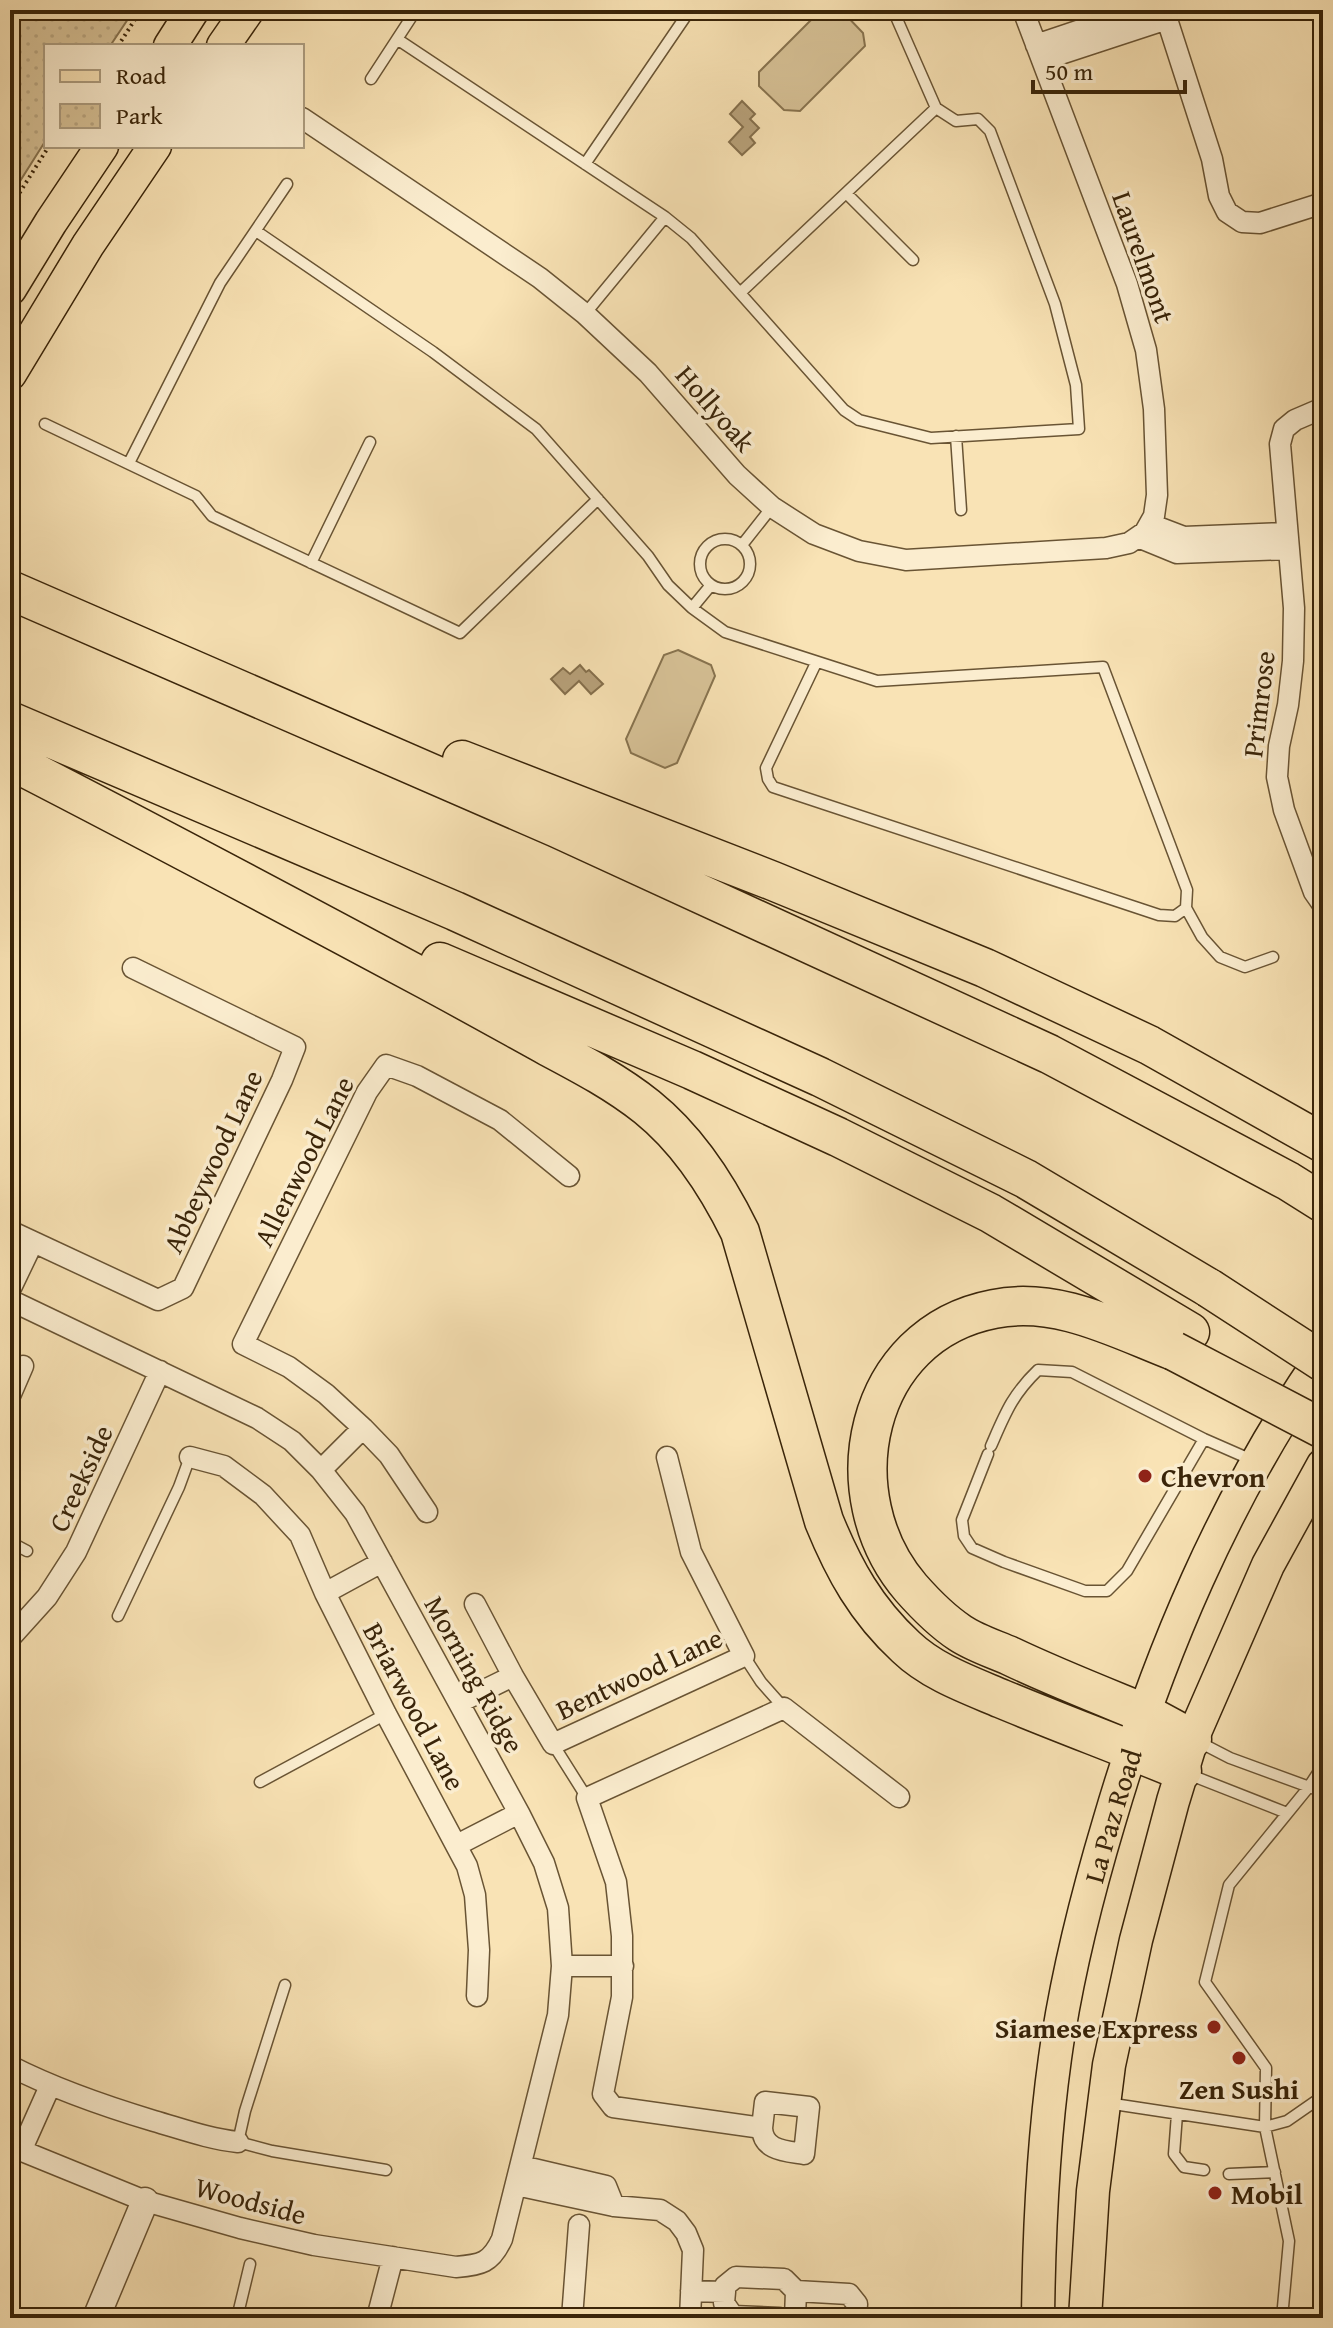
<svg xmlns="http://www.w3.org/2000/svg" width="1333" height="2328" font-family="'Gentium Book Plus',serif">
<style>
.park{fill:url(#park-dots);stroke:#887450;stroke-width:2}
.pitch{fill:#d8c398;stroke:#887450;stroke-width:2}
.water{fill:#b8a27b;stroke:#85704d;stroke-width:2}
.lines{fill:none;stroke-linecap:round;stroke-linejoin:round}
.service-casing{stroke:#695434;stroke-width:13}
.minor-casing{stroke:#695434;stroke-width:23}
.tertiary-casing{stroke:#695434;stroke-width:29}
.primary-casing{stroke:#392409;stroke-width:35}
.motorway-casing{stroke:#392409;stroke-width:41}
.path{stroke:#392409;stroke-width:4;stroke-dasharray:2 4;stroke-linecap:butt}
.service{stroke:#fbedcf;stroke-width:10}
.minor{stroke:#fbedcf;stroke-width:20}
.tertiary{stroke:#fbedcf;stroke-width:26}
.primary{stroke:#f9e3b5;stroke-width:32}
.motorway{stroke:#f9e3b5;stroke-width:38}
.motorway-bridge-casing{stroke:#392409;stroke-width:41;stroke-linecap:butt}
.motorway-bridge{stroke:#f9e3b5;stroke-width:38}
.poi-dot{fill:#8f2418;stroke:#fbedcf;stroke-width:3}
.labels{text-anchor:middle;dominant-baseline:central;stroke-width:7;stroke-linejoin:round;paint-order:stroke}
.street-label{font-size:28px;fill:#392409;stroke:#fbedcf}
.poi-label{font-size:28px;font-weight:bold;fill:#392409;stroke:#fbedcf;text-anchor:start}
</style>
<defs>
<pattern id="park-dots" width="8" height="8" patternUnits="userSpaceOnUse" patternTransform="scale(2)"><rect width="8" height="8" fill="#d8c398"/><path d="M2 2h.1M6 6h.1" fill="none" stroke="#baa782" stroke-width="1.8" stroke-linecap="round"/></pattern>
</defs>
<rect width="100%" height="100%" fill="#f9e3b5"/>
<filter id="stains"><feTurbulence type="fractalNoise" baseFrequency=".0025" numOctaves="4"/><feColorMatrix values="0 0 0 0 .2 0 0 0 0 .09 0 0 0 0 .02 0 0 0 .5 -.17"/></filter>
<radialGradient id="worn" r=".72"><stop offset=".6" stop-color="#630" stop-opacity="0"/><stop offset="1" stop-color="#630" stop-opacity=".3"/></radialGradient>
<path class="park" d="M10 10H134L110 46H46V140L10 197Z"/>
<path class="pitch" d="M821 10H841L863 33 865 46 800 111 784 110 759 86V72Z
M678 650 711 665 715 676 677 763 665 768 631 753 626 739 664 655Z"/>
<path class="water" d="M742 101 755 114 750 119 759 128 750 137 755 143 742 155 729 142 743 127 730 114Z
M580 665 586 672 589 670 603 684 591 694 579 681 565 694 551 679 563 668 570 674Z"/>
<g class="lines">
<g class="service-casing">
<path id="service" d="M397 39 665 217 691 238 844 410 859 420 931 438 1079 429 1076 385 1055 304 990 131 978 119 956 121 936 108 893 10
M371 79 416 10
M585 164 690 10
M846 193 913 260
M256 231 433 352 536 429 648 556 668 585 692 608 725 632 877 681 1103 667 1187 890 1186 908 1175 916 1159 915 773 787 768 779 766 768 816 663
M741 292 936 108
M585 314 665 217
M45 424 196 496 212 516 460 633 598 499
M956 436 961 510
M129 463 220 283 287 184
M700 564a25 25 0 1 1 50 0a25 25 0 1 1-50 0Z
M742 545 772 507
M311 563 370 442
M692 608 711 585
M1186 908 1202 937 1220 957 1245 967 1273 957
M991 1446C1005 1414 1012 1395 1038 1370L1072 1372 1204 1439 1252 1460
M988 1454 962 1520 964 1536 972 1548 1004 1562 1085 1591H1107L1127 1571 1204 1439
M10 1542 27 1551
M118 1616 179 1487 190 1457
M744 1656 761 1682 784 1708
M1199 1742 1230 1758 1323 1792
M553 1744 587 1798
M1188 1774 1287 1813
M260 1782 386 1714
M285 1985 245 2111 238 2142 272 2151 386 2170
M1107 2103 1265 2127 1287 2121 1323 2096
M1177 2114 1174 2154 1184 2167 1204 2170
M1229 2174 1275 2172
M237 2318 250 2264
M1282 2318 1289 2241 1265 2127 1266 2068 1205 1982 1229 1885 1308 1788 1323 1765"/>
</g>
<g class="minor-casing">
<path id="minor" d="M1164 10 1212 159 1219 196 1227 212 1242 222 1260 223 1323 203
M1036 45 1140 10
M1042 60 1167 19
M302 118 540 278 585 314 648 373 737 475 772 507 814 534 859 551 906 560 1106 548 1129 543 1145 532 1154 516 1157 495 1154 409 1146 350 1127 284 1023 10
M1323 408 1295 420 1284 429 1280 444 1294 608 1293 661 1288 705 1279 746 1277 777 1284 810 1314 892 1323 905
M1150 524 1184 537 1286 533
M1138 537 1177 553 1288 549
M10 1231 158 1300 183 1288 282 1080 295 1047 133 968
M10 1290 33 1242
M10 1300 257 1418 292 1441 321 1470 355 1513 519 1813 544 1863 558 1908 562 1966 558 2015 502 2239C491 2263 481 2265 456 2267L314 2245 240 2228 145 2201 10 2146
M10 1396 23 1366
M190 1457 224 1466 263 1495 300 1535 325 1593 386 1714 467 1866 475 1895 479 1950 477 1996
M321 1470 363 1428
M427 1512 389 1455 363 1428 326 1394 289 1367 243 1344 367 1092 386 1065 417 1076 500 1120 569 1176
M325 1593 382 1562
M475 1604 513 1676 553 1744 744 1656 691 1552 667 1457
M10 1638 47 1597 76 1552 160 1371
M460 1702 513 1676
M457 1845 519 1813
M562 1966H623
M10 2066C57 2090 104 2106 154 2121 182 2129 209 2139 238 2142
M762 2128 765 2102 809 2107 804 2154C786 2151 763 2151 762 2128L613 2107 603 2094 622 1997V1936L616 1882 587 1798 784 1708 899 1797
M21 2151 50 2086
M521 2166 606 2186 614 2206
M516 2185 614 2206 660 2210 677 2221 686 2233 693 2250 690 2318
M691 2291 725 2292V2286L736 2277 784 2279 796 2291 849 2294 857 2304 856 2318
M725 2292 724 2303 733 2316 779 2318
M377 2318 393 2257
M572 2318 579 2225
M795 2318 796 2291"/>
</g>
<g class="tertiary-casing">
<path id="tertiary" d="M96 2318 145 2201"/>
</g>
<g class="primary-casing">
<g id="primary">
<path d="M170 46 193 10"/>
<path d="M223 46 248 10"/>
<path d="M10 289 51 222 102 146"/>
<path d="M10 374 88 245 155 146"/>
<path id="s1" d="M1038 2318C1039 2231 1043 2144 1055 2058 1066 1978 1086 1899 1109 1822 1158 1655 1224 1499 1323 1356"/>
<path d="M1085 2318 1093 2191 1109 2065 1136 1940 1173 1801 1192 1739 1268 1565 1323 1465"/>
</g>
</g>
<g class="motorway-casing">
<path id="motorway" d="M10 590 557 828 1049 1054 1288 1181 1323 1203
M10 721 455 911 820 1077 1026 1179 1209 1288
M10 760C150 832 289 906 427 980 468 1002 509 1025 549 1047 583 1065 617 1083 647 1107 688 1140 717 1185 740 1232L824 1521C844 1570 866 1610 906 1647 932 1672 969 1685 1002 1699 1062 1724 1122 1746 1182 1771
M462 760 773 881 985 968 1149 1045 1323 1143
M440 962 692 1070 838 1137 990 1213 1190 1332
M1174 1351C1117 1329 1057 1296 994 1309 863 1334 831 1495 911 1588 926 1605 942 1621 960 1633 975 1643 994 1649 1010 1656 1052 1676 1095 1693 1139 1711 1157 1719 1175 1730 1192 1739"/>
</g>
<path class="path" d="M118 46 141 10
M10 208 49 146"/>
<use href="#service" class="service"/>
<use href="#minor" class="minor"/>
<use href="#tertiary" class="tertiary"/>
<use href="#primary" class="primary"/>
<use href="#motorway" class="motorway"/>
<g class="motorway-bridge-casing">
<path id="motorway-bridge" d="M1209 1288 1323 1362
M1174 1351 1323 1429"/>
</g>
<use href="#motorway-bridge" class="motorway-bridge"/>
</g>
<g class="poi-dot">
<circle cx="1145" cy="1476" r="8"/>
<circle cx="1214" cy="2027" r="8"/>
<circle cx="1239" cy="2058" r="8"/>
<circle cx="1215" cy="2193" r="8"/>
</g>
<g class="labels">
<g class="street-label">
<text transform="translate(1144 257) rotate(71)">Laurelmont</text>
<text transform="translate(716 408) rotate(49)">Hollyoak</text>
<text transform="translate(1258 704) rotate(-83)">Primrose</text>
<text transform="translate(212 1161) rotate(-65)">Abbeywood Lane</text>
<text transform="translate(303 1161) rotate(-63)">Allenwood Lane</text>
<text transform="translate(80 1478) rotate(-65)">Creekside</text>
<text transform="translate(639 1673) rotate(-25)">Bentwood Lane</text>
<text transform="translate(475 1674) rotate(61)">Morning Ridge</text>
<text transform="translate(415 1706) rotate(62)">Briarwood Lane</text>
<text stroke="none"><textPath href="#s1" startOffset="510">La Paz Road</textPath></text>
<text transform="translate(251 2200) rotate(15)">Woodside</text>
</g>
<g class="poi-label">
<text x="1161" y="1476">Chevron</text>
<text x="1198" y="2027" text-anchor="end">Siamese Express</text>
<text x="1239" y="2088" text-anchor="middle">Zen Sushi</text>
<text x="1231" y="2193">Mobil</text>
</g>
</g>
<rect width="1333" height="2328" fill="none" stroke="#f9e3b5" stroke-width="40"/>
<rect x="12" y="12" width="1309" height="2304" fill="none" stroke="#392409" stroke-width="4"/>
<rect x="20" y="20" width="1293" height="2288" fill="none" stroke="#392409" stroke-width="2"/>
<rect x="44" y="44" width="260" height="104" fill="#fbedcf" stroke="#ad9d80" stroke-width="2"/>
<rect x="60" y="70" width="40" height="12" fill="#f9e3b5" stroke="#ad9d80" stroke-width="2"/>
<text x="116" y="84" font-size="24" fill="#392409">Road</text>
<rect x="60" y="104" width="40" height="24" fill="url(#park-dots)" stroke="#ad9d80" stroke-width="2"/>
<text x="116" y="124" font-size="24" fill="#392409">Park</text>
<path d="M1033 80v12h152v-12" fill="none" stroke="#392409" stroke-width="4"/>
<text x="1045" y="80" font-size="24" fill="#392409" stroke="#fbedcf" stroke-width="6" paint-order="stroke">50 m</text>
<rect width="100%" height="100%" filter="url(#stains)"/>
<rect width="100%" height="100%" fill="url(#worn)"/>
</svg>
